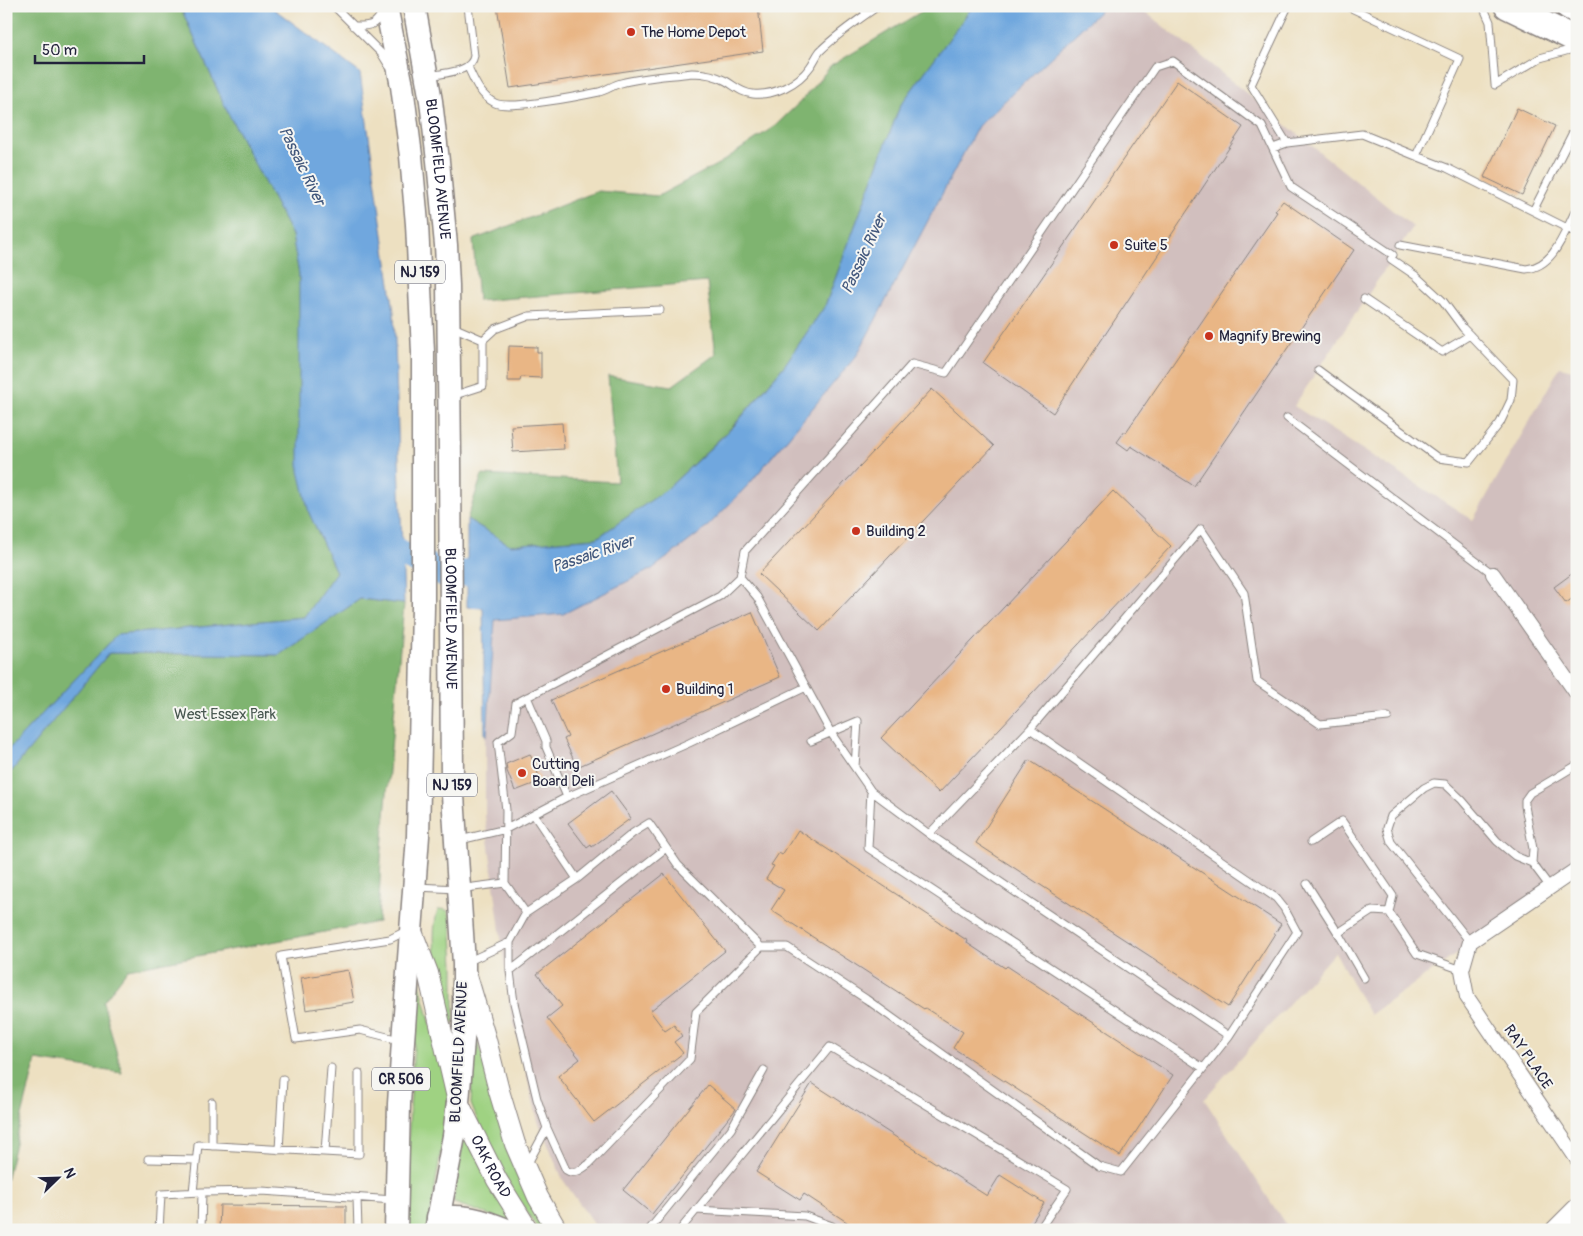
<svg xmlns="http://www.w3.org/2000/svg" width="1583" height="1236" font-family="Pangolin,sans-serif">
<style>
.industrial{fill:#d1bfbe}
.green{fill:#9fd282;stroke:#607a5e}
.forest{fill:#7fb470;stroke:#506b56}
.water{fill:#70a7de;stroke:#49648c}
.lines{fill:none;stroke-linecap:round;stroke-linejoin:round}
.river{stroke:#70a7de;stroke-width:26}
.building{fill:#e9b685}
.lane-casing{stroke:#88817e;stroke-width:9}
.street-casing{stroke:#88817e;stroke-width:16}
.secondary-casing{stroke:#88817e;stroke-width:22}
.primary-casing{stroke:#88817e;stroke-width:25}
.highway-casing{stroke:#88817e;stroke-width:28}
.lane{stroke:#fff;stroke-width:7}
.street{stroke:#fff;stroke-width:14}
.secondary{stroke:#fff;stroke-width:20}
.primary{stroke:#fff;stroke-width:22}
.highway{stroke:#fff;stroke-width:25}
.poi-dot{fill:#c8321e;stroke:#f6f6f2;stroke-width:2}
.labels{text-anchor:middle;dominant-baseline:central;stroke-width:4;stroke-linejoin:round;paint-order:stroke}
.shield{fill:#f6f6f2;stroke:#626272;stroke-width:1}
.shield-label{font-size:14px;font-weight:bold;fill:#22223b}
.poi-label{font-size:15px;fill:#22223b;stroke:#f6f6f2;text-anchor:start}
.street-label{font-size:15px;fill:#22223b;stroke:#f6f6f2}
.park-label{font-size:15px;fill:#485750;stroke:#f6f6f2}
.water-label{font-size:16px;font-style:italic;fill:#41577c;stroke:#f6f6f2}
</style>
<rect width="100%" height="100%" fill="#f6f6f2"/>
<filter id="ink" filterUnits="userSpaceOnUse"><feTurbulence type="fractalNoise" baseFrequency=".02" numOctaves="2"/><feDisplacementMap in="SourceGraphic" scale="10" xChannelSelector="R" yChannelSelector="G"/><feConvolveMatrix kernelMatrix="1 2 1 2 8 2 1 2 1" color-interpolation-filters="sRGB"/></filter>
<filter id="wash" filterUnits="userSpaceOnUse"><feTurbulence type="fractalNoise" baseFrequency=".0096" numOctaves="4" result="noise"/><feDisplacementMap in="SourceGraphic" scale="20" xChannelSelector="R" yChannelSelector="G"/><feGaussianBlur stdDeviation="1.12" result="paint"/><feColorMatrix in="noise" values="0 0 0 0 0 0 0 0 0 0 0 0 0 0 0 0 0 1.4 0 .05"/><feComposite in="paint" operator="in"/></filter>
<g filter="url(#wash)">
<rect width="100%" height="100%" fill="#ede0c1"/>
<path class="industrial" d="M1105 6H1138L1413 227 1294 406 1473 520 1560 367 1577 371V869L1370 1015 1335 952 1204 1099 1289 1230H598L563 1180 538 1121 510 1007 485 816V735H487L495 620 563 614 603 593 705 529 750 483 857 355 978 126Z"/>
<path class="green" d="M443 909 448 911 451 918 454 966V1021L450 1025C442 993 427 942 438 910Z
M418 977 450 1095 428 1230H404L406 1176Z
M474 1033 548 1230H539L513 1191 481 1129 471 1104Z
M464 1136 519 1225 454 1203 453 1202Z"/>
<path class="forest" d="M6 6H180L228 113 292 235 299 274 309 513 336 572 304 617 117 635 6 752Z
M927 6H973L900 106 825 306 784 366 734 425 666 490 597 538 510 545 467 519 482 475 617 482 608 376 672 386 716 354 707 282 478 301 473 240 598 191 658 196 720 163 775 126 800 102 831 66 924 10Z
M360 599 404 604 381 860 378 922 128 969 103 1002 122 1073 36 1060 6 1180V778L109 653 279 655Z"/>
<path class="water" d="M180 6H270L360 73 394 312 404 604 360 599 279 655 109 653 6 778V752L117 635 304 617 336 572 309 513 299 471V274L292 235 228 113Z
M973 6H1105L978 126 857 355 750 483 705 529 652 569 563 614 495 620 487 735H485L483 608 467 607V519L510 545 597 538 666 490 734 426 784 366 825 306 900 106Z"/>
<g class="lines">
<path class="river" d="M371 537 372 539 444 574 503 572"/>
</g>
<g id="blocks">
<path class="building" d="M497 6H758L763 51 510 88Z
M1177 81 1243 127 1053 413 983 363Z
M1517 108 1555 126 1522 195 1484 177Z
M1283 201 1354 250 1194 486 1131 446 1128 450 1117 442 1125 431 1126 432 1277 212 1275 211Z
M509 346 537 347V352H541V378L521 377 520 381H508Z
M932 389 994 446 819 631 759 574Z
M562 423 564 449 513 452 511 426Z
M1113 491 1171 546 939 793 881 738Z
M1577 570V595L1566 603 1554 587Z
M752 612 780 677 577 767 564 739 568 737 551 700Z
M530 754 541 781 515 791 507 771 506 764Z
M1029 760 1281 924 1228 1007 976 843Z
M611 791 631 818 592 847 591 845 587 848 568 823Z
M798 830 968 941 967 943 1005 968 1007 966 1173 1075 1120 1156 953 1048 963 1032 925 1008 924 1009 771 910 784 890 766 879 774 866 771 865 779 853 782 855Z
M664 874 725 951 650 1011 665 1031 674 1025 682 1036 674 1042 683 1053 594 1122 558 1076 580 1059 547 1018 562 1006 537 974Z
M348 970 354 1002 306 1010 301 978Z
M812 1083 987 1196 1000 1175 1044 1203 1027 1230H859L804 1194 800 1200 756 1172Z
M708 1085 736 1109 652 1214 623 1190Z
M220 1205 346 1206V1230H219Z"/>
</g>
</g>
<g filter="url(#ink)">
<use href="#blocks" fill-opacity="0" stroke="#88817e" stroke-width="1"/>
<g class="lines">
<g class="lane-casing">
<path id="lane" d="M334 6 381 53 389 66
M862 6 866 14
M1347 6 1460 59 1416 156 1447 168 1577 233
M1483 6 1490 22 1495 85 1540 58 1577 48
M353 26C369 26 374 27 382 13
M468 67C474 80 480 96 495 103 510 110 580 96 599 92 607 90 613 85 621 83 644 77 669 76 692 73 704 73 715 75 726 81 735 86 741 93 753 94 774 96 798 84 810 67 814 62 816 56 820 51 837 34 858 20 878 6
M430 76C445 72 471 73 474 56L468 6
M1287 143 1362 134 1416 156
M1273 148 1287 143 1251 85 1288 6
M1533 211 1572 134
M1400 245 1526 269C1555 267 1565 230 1577 208
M1364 299 1442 352 1470 335
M483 340 495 329 529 316 660 310
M1318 370 1438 458 1469 462 1500 423 1511 400 1513 380 1463 328 1443 301 1416 276 1391 259
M452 396 483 386V340L453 327
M1287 418 1493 574
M740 577 757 597 831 733 871 791 929 834 1229 1036
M527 697 546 741V747L567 797
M811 741 858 721
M855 767 858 721
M871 791 868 848 1203 1068
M534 815 577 879
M929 834 1030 729 1201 529 1244 593 1257 681 1320 724 1388 717
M460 840 506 829 567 797 689 743 806 687
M1311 842 1342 821 1393 896 1389 912 1417 954 1462 970
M1532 863 1533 849 1525 806V800L1530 793 1577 765
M1307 884 1338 933 1372 911 1389 912
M416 887 458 889 505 883
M526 913 577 879 633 833 649 823 678 865 761 947H787L866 999 1099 1166 1121 1172 1229 1036 1297 932 1284 908 1276 898 1030 729
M1338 933 1364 978
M1470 942 1391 842 1387 828 1391 816 1424 788 1434 783 1445 784 1462 800 1497 841 1515 856 1532 863 1550 887
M761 947 696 1012 690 1059 589 1164C582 1169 574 1176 566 1170L547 1128 537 1099 514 1003 510 971V942L526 913 505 883 506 810 498 742 512 732 516 703 720 596 740 577 745 551 912 364 946 373 1155 67 1173 61 1262 126 1291 187 1393 255
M467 962 510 942
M510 971 666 848
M399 1040 360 1030 296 1039 281 956 390 939 408 930
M212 1102V1146
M279 1150 283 1079
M325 1152 331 1068
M148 1159 196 1160
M527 1165 547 1128
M193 1192 198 1145 359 1154V1073
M202 1192 262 1191 394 1200
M357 1198 358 1230
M696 1210 805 1216 832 1226 837 1230
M159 1230 161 1194 202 1192 201 1230
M649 1230 731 1129 764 1070
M680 1230 830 1047 1067 1189 1039 1230"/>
</g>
<g class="street-casing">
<path id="street" d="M1493 574 1577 694
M1577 869 1470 942 1462 970 1467 997 1577 1159"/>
</g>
<g class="secondary-casing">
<g id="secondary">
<path id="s1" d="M411 929 428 973 458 1102 497 1180 528 1230"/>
<path d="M467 976 486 1040 499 1091 515 1144 538 1197 557 1230"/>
<path d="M1556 1230 1577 1209"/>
</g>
</g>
<g class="primary-casing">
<g id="primary">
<path d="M386 6 402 86 411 156 417 224 423 352V607L418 836 403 1041 399 1104 396 1230"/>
<path id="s2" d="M414 6 431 101 438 161 446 245 448 285 450 459 452 780 464 964V1027L458 1102 454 1136 436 1230"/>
<path d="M438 1217C467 1216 480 1219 507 1230"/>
</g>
</g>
<g class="highway-casing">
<path id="highway" d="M1507 6 1577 40
M1568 6 1577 11"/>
</g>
<use href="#lane" class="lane"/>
<use href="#street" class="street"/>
<use href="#secondary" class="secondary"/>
<use href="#primary" class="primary"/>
<use href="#highway" class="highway"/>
</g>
</g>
<g class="poi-dot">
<circle cx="631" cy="32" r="5"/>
<circle cx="1114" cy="245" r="5"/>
<circle cx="1209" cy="336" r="5"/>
<circle cx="856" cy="531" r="5"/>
<circle cx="666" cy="689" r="5"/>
<circle cx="522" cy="773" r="5"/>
</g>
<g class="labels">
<g class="shield">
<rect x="395" y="260.5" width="50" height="23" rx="4"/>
<rect x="427" y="773.5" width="50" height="23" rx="4"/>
<rect x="372" y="1067.5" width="58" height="23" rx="4"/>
</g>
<g class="shield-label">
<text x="420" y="272">NJ 159</text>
<text x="452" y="785">NJ 159</text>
<text x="401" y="1079">CR 506</text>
</g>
<g class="poi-label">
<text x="641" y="32">The Home Depot</text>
<text x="1124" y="245">Suite 5</text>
<text x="1219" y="336">Magnify Brewing</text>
<text x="866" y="531">Building 2</text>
<text x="676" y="689">Building 1</text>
<text x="532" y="764">Cutting<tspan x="532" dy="17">Board Deli</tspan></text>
</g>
<g class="street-label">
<text stroke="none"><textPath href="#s2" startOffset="165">BLOOMFIELD AVENUE</textPath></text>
<text stroke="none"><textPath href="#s2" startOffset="615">BLOOMFIELD AVENUE</textPath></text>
<text transform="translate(459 1052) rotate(-87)">BLOOMFIELD AVENUE</text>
<text transform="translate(1528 1057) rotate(56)">RAY PLACE</text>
<text stroke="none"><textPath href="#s1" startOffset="252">OAK ROAD</textPath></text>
</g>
<g class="park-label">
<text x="225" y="714">West Essex Park</text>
</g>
<g class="water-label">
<text transform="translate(302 166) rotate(64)">Passaic River</text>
<text transform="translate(864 254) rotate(-65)">Passaic River</text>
<text transform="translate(593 554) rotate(-19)">Passaic River</text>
</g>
</g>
<rect width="1583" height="1236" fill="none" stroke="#f6f6f2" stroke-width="25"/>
<g transform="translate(58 1178) rotate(67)" stroke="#f6f6f2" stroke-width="4" paint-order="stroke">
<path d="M0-4L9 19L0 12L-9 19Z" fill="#22223b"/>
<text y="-8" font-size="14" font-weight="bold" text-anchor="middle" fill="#22223b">N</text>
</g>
<path d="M35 55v8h109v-8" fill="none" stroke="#22223b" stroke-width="2.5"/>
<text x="42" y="55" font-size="15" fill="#22223b" stroke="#f6f6f2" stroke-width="4" paint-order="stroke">50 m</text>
</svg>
